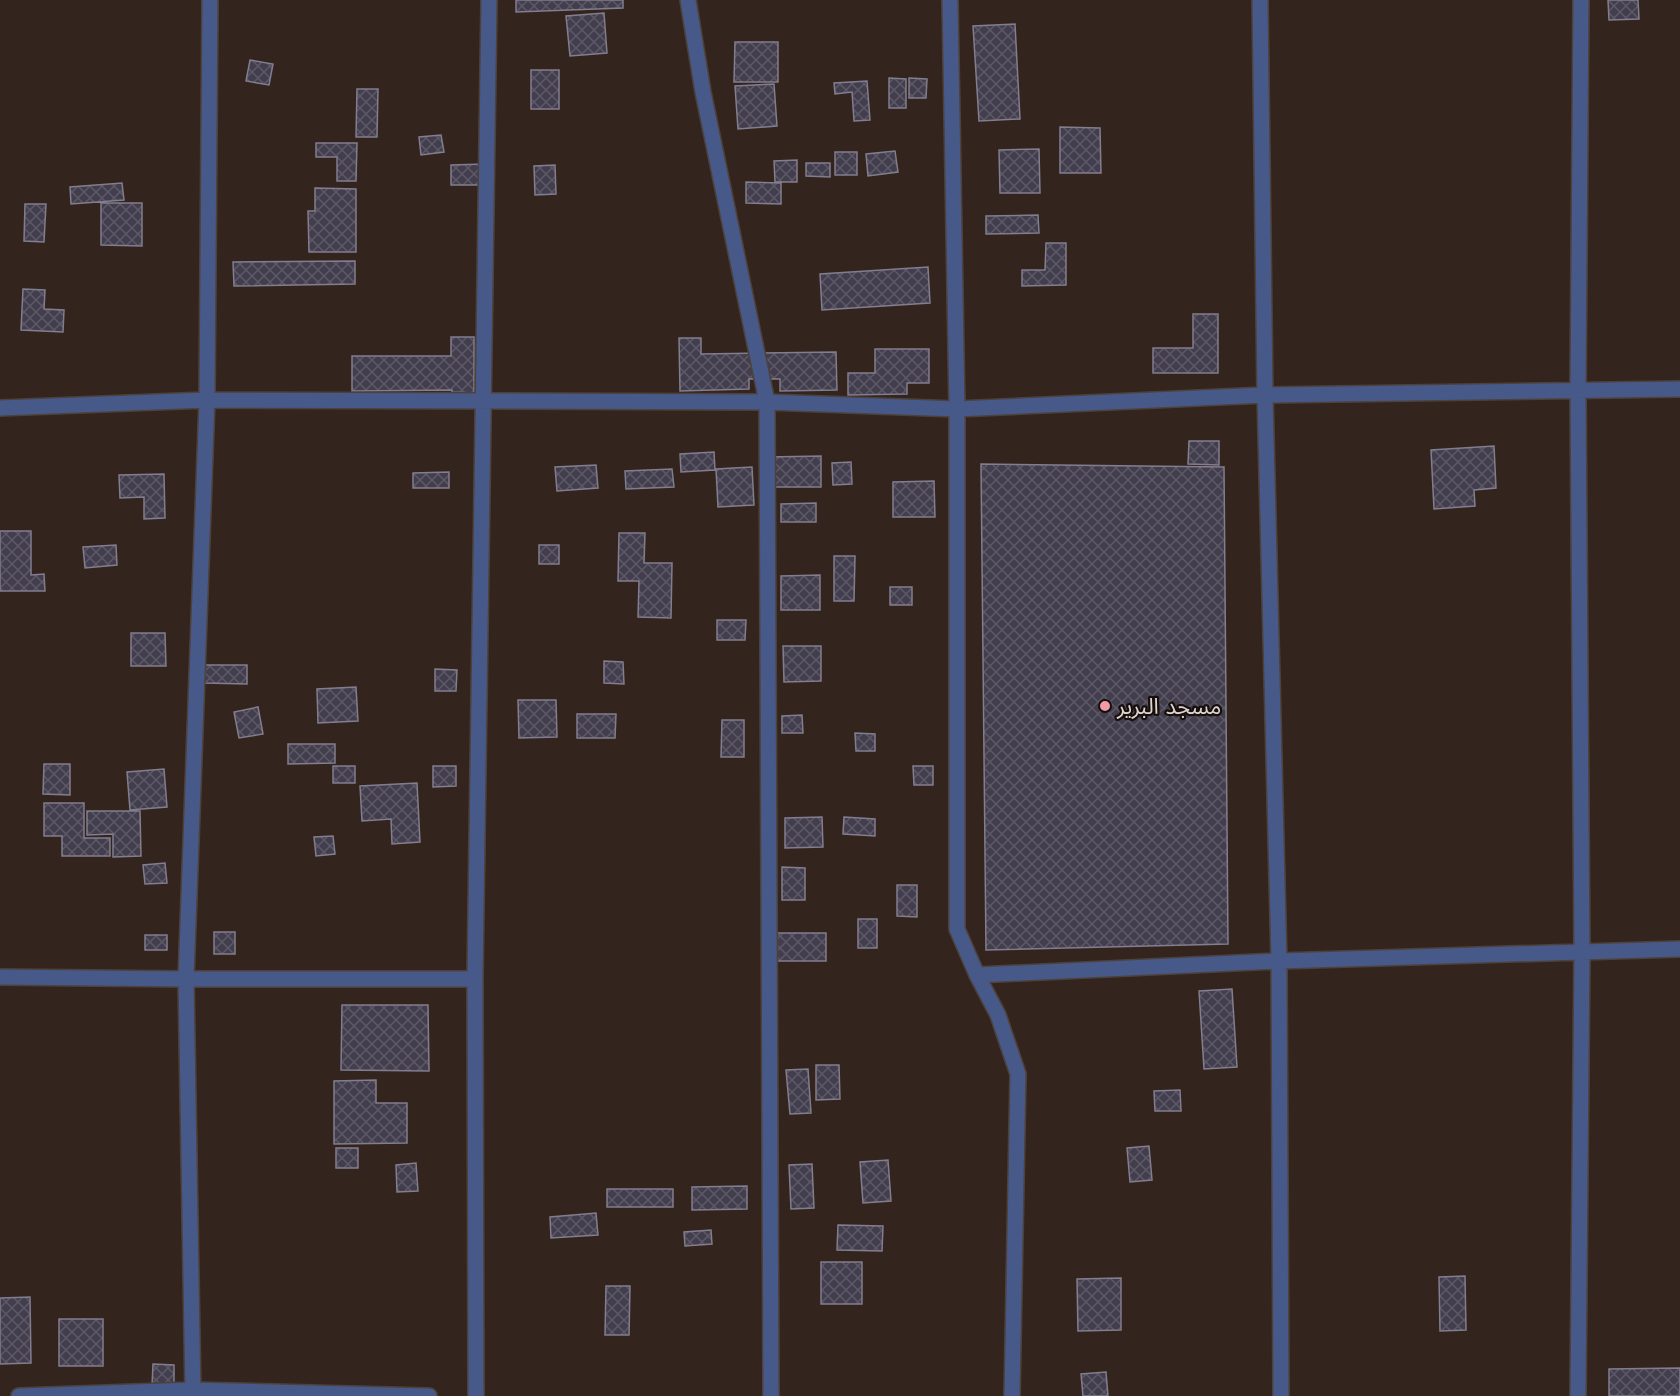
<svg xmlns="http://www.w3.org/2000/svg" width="1680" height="1396" font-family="Jost,'Noto Sans Arabic',sans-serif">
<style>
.building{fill:url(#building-cross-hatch);stroke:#827e8f;stroke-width:1.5}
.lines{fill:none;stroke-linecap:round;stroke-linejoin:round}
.minor-casing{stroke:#4e403a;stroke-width:18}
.minor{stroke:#465988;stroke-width:15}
.poi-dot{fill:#f39aa7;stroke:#160f0c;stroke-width:2}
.labels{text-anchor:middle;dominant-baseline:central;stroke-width:4.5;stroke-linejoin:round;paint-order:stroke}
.poi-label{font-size:22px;fill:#ded4d0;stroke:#160f0c;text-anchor:start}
</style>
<defs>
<pattern id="building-cross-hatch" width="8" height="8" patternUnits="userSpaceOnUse" patternTransform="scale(1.5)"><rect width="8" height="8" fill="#423e4d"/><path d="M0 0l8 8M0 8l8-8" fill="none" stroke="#5d5966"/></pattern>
</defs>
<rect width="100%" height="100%" fill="#33241e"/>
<path class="building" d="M516 0H623V8L516 12Z
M1608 0H1638L1639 19 1609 20Z
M604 13 607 53 570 56 566 16Z
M1015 24 1020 119 979 121 973 26Z
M735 42H778V82H734Z
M250 60 273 64 269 85 246 81Z
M531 70H559V109H531Z
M889 78 906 79V108H889Z
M909 78 927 79 926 98H909Z
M867 81 870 120 854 121 852 92 835 94 834 83Z
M774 84 777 126 738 129 735 86Z
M357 89H378L377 137H356Z
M1060 127 1100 128 1101 173H1060Z
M441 135 444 152 421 155 419 137Z
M316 143H357L356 181H337V157H316Z
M1039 149 1040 193H1000L999 150Z
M895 151 898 172 868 176 866 154Z
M835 152H857V175H835Z
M797 160V182H775L774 161Z
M806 163H830V177L806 176Z
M484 164 485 185H451V165Z
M555 165 556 194 535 195 534 166Z
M746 182 781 183V204L746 203Z
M122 183 124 200 71 204 70 187Z
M315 188 356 189V252H309L308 211H315Z
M101 203H142V246L101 245Z
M25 204H46L44 242 24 241Z
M1038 215 1039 233 986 234V216Z
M1046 243H1066V285L1022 286V270H1045Z
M355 261V284L234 286 233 262Z
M928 267 930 303 822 310 820 274Z
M23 289 45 290 44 309 64 310 63 332 21 330Z
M1193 314H1218V373H1153V348H1193Z
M451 337H474V393L452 392V390L352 391V356H451Z
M679 338H701V354L836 352 837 390 780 391V379H749V389L680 391Z
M875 349H929V383H907V394L848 395V373H875Z
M1189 441H1219V465L1188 464Z
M1494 446 1496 488 1474 490 1475 506 1434 509 1431 450Z
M714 452 715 470 681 472 680 454Z
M821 456V487H768V457Z
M851 462 852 484 833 485 832 463Z
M981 464 1224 467 1228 944 986 950Z
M596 465 598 488 557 491 555 467Z
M752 467 754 505 718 507 716 469Z
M672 469 674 487 626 489 625 471Z
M449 472V488H413V473Z
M164 474 165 518 144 519V497L120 498 119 475Z
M934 481 935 517H893V482Z
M816 503V522H781V504Z
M0 531H31V575L44 574 45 591H0Z
M619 533H645L644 563H672L671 618 638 617 639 581H618Z
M116 545 117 565 85 568 83 547Z
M539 545H559V564H539Z
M834 556H855L854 601H834Z
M820 575V610H781V576Z
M890 587H912V605H890Z
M717 620H746L745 640H717Z
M131 633H165L166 666H131Z
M783 646H821V681L784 682Z
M604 661 623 662 624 684 604 683Z
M204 665H247V684L204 683Z
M435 669 457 670 456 691H435Z
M356 687 358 721 318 723 317 689Z
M518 700H556L557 737 519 738Z
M258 707 263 734 239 738 234 712Z
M577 714H616L615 738H577Z
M802 715 803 733H782V716Z
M722 720H744V757H721Z
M855 733 875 734V751H856Z
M288 744H335V763L288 764Z
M44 764H70V795L43 794Z
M333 766H355V783H333Z
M433 766H456V786L433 787Z
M913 766H933V785H914Z
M164 769 167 807 130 810 127 772Z
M417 783 420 842 392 844 391 819 362 821 360 786Z
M44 803H84V838H110V856H62V836H44Z
M87 811H140L141 856 113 857V834L87 835Z
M822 817 823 847 785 848V818Z
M844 817 875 819V836L843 834Z
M333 836 335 854 316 856 314 837Z
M165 863 167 883 145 884 143 865Z
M782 867 805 868V900H782Z
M897 885H917V917L897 916Z
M858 919H877V948H858Z
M214 932H235V954H214Z
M777 933H826V961H777Z
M145 935H167V950H145Z
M1232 989 1237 1067 1204 1069 1199 991Z
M342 1005H428L429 1071 341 1070Z
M816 1065H839L840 1099 816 1100Z
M808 1069 811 1113 790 1114 786 1070Z
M376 1080V1103H407V1143L334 1144V1081Z
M1180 1090 1181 1111H1155L1154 1091Z
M1149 1146 1152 1180 1130 1182 1127 1148Z
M336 1148H358V1168H336Z
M888 1160 891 1201 863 1203 860 1162Z
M416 1163 418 1191 397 1192 396 1165Z
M812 1164 814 1208 791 1209 789 1165Z
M747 1186V1209L692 1210V1187Z
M607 1189H673V1207H607Z
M596 1213 598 1235 551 1238 550 1217Z
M838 1225 883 1226 882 1251 837 1250Z
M711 1230 712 1244 685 1246 684 1232Z
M821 1262H862V1304H821Z
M1465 1276 1466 1330 1440 1331 1439 1277Z
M1121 1278V1330L1078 1331 1077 1279Z
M606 1286H630L629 1335H605Z
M30 1297 31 1363 0 1364V1298Z
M59 1319H103V1366H59Z
M153 1364 174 1365V1387L152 1386Z
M1680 1368V1396H1609V1369Z
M1106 1372 1108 1396H1083L1081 1374Z"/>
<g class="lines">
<g class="minor-casing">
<path id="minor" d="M688 0 703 92 767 402 771 1396
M950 0 957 409V929L977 975 998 1015 1018 1074 1012 1396
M1260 0 1265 395 1279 961 1281 1396
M0 408 207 400 767 402 957 409 1265 395 1680 389
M977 975 1279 961 1680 949
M0 977 186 979H475
M19 1396 192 1390 429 1396
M193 1396 186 979 207 400 210 0
M476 1396 475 979 489 0
M1578 1396 1582 952 1578 390 1581 0"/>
</g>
<use href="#minor" class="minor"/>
</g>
<circle class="poi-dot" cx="1105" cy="706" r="6"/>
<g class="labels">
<g class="poi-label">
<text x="1117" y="706">مسجد البرير</text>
</g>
</g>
</svg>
